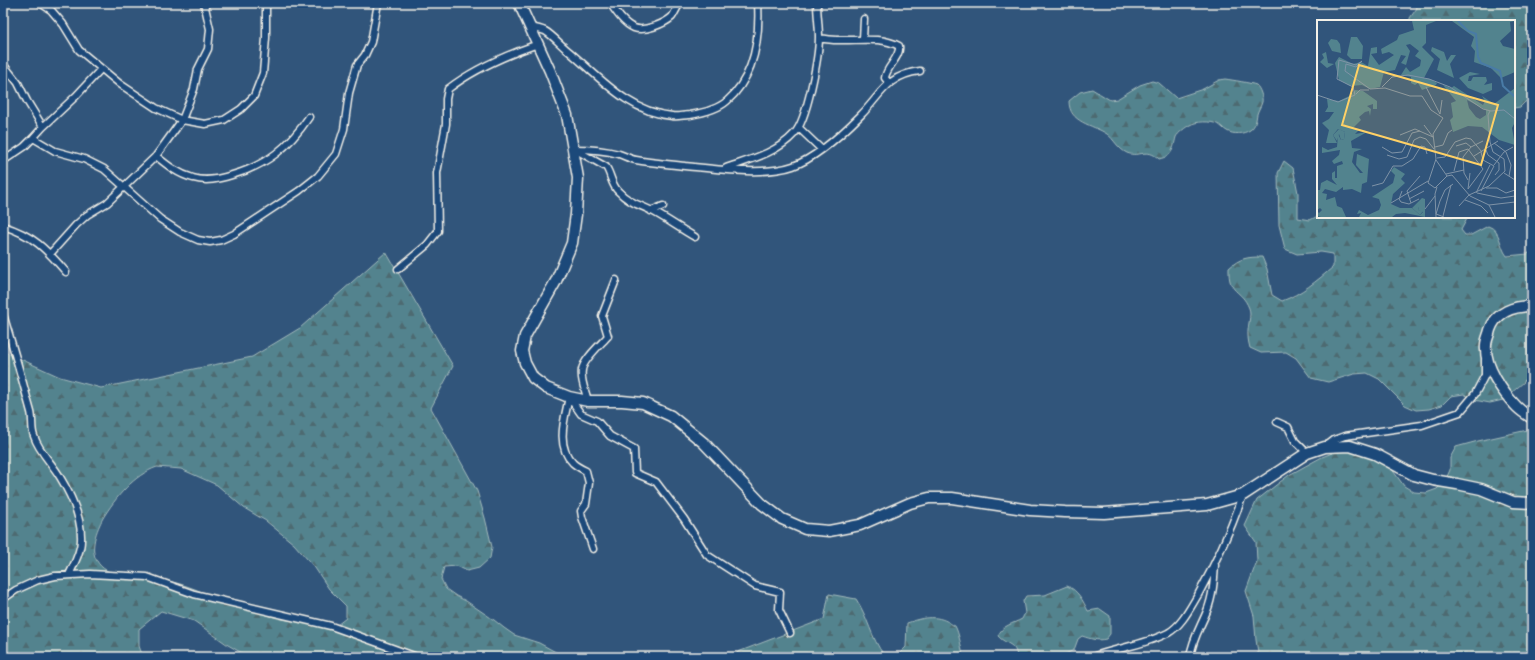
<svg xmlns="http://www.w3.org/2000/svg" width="1535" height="660" font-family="'Architects Daughter',sans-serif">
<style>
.forest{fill:url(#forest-firs);stroke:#a3babb;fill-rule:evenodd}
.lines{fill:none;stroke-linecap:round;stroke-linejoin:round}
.minor-casing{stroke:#f4f1e8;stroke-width:9}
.trunk-casing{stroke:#f4f1e8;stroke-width:13}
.minor{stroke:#1f4a7a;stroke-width:6}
.trunk{stroke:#1f4a7a;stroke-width:10}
.inset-river{fill:none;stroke:#497ba6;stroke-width:2}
.inset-road{fill:none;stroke:#7f93a7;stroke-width:1}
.view{fill:#ffd166;fill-opacity:0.15;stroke:#ffd166;stroke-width:2}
.inset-edge{fill:none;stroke:#f4f1e8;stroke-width:2}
</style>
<defs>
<pattern id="forest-firs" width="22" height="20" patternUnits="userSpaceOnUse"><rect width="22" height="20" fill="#52838e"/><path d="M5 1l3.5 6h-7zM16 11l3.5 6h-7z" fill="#4e6b71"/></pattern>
</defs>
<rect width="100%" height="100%" fill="#31557b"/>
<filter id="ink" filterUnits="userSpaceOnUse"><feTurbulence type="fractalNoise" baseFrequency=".025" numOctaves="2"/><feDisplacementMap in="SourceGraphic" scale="8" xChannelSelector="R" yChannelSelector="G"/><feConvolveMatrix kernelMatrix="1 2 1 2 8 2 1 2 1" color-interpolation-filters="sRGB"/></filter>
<g filter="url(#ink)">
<path class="forest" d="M1350 3H1376L1369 6H1353Z
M1415 3H1532V99L1525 102 1520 107 1514 108V21H1410V18L1417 8Z
M1225 79C1232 80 1251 83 1256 85 1260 88 1263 98 1262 102 1261 106 1258 110 1257 114 1256 119 1256 126 1250 130 1244 134 1233 135 1227 131 1223 129 1221 125 1217 124 1211 121 1196 121 1190 125 1187 126 1177 134 1176 137 1173 149 1173 156 1159 159 1147 147 1139 158 1127 153 1118 149 1114 139 1107 134 1092 124 1069 123 1069 101L1080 92 1092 89 1110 100 1117 99 1140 85 1152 81 1159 83 1176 98 1203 89 1219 80Z
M1284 161 1293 168 1298 193V218L1310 220 1318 216 1468 217 1461 230 1465 235H1471L1488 226C1501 230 1499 246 1507 256L1528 254 1532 249V323L1530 324 1527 335 1528 370 1524 382 1503 400 1490 403 1474 400 1464 394 1451 396 1442 405 1429 409 1416 410 1405 405 1379 379 1367 373 1354 374 1328 382 1311 378 1296 358 1286 352 1261 353 1250 348C1249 344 1248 340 1248 336 1247 327 1252 315 1249 308 1241 288 1228 295 1229 268 1240 258 1247 257 1262 257L1267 269 1272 295 1282 301C1301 294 1317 281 1333 267V254L1321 252 1297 254 1285 249 1279 225 1278 173Z
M386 252 453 366 431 408 477 491 485 518 492 547 490 558 479 568 467 571 457 566 444 567 441 579 446 589 456 596 466 601 494 620 504 628 514 635 539 643 565 657H249L228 645 194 621 161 611 139 629V646L143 657H73L69 654 56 657H3V437L9 427 3 420V351L60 377 101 388 252 357 300 328ZM157 467 181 469 217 485 244 508 266 521 294 544 315 568 329 589 346 606V618L337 625C317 621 297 623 277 618 269 616 261 612 253 610 244 608 235 608 226 605 218 603 210 596 202 592 184 584 164 579 144 577 128 575 106 577 97 561 89 549 97 529 103 518 116 497 134 475 157 467Z
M1532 429V657H1258V652L1256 640 1254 616 1246 591 1257 561 1256 542 1245 526 1257 500 1289 475 1322 457 1350 446 1383 457 1404 486 1414 492 1426 493 1437 489 1445 481 1450 470V458L1456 447 1478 441Z
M1067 586C1078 590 1083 601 1088 611L1100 609 1110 616V634L1106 639C1097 641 1091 639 1082 636L1078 639 1074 650 1059 657H1017C1016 643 1006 645 998 636 1002 625 1013 624 1022 619L1025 613 1023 601 1026 596 1045 595Z
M829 594 856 599C868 617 871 638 884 655L897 656 906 647 907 623C922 618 936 614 950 623 950 623 954 626 955 626 959 633 962 650 963 657H733L738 652 824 619Z"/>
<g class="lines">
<g class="minor-casing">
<path id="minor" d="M40 3 51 10 63 24 79 50 120 84 156 108 182 120 205 124 224 120 241 109 254 96 263 73 266 38V3
M610 3C616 12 624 24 634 28 644 32 664 24 672 17 675 13 677 7 680 3
M530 27C535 28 540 29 545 31 552 35 559 43 566 49 598 75 627 112 672 116 678 117 684 115 690 115 702 113 717 110 727 101 754 77 760 38 758 3
M819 38C825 39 831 40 837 40 858 41 880 36 899 46 901 57 886 67 885 78L889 83
M863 39 864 19
M3 64 18 83 27 101 43 127
M799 128 821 149
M33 138 55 151 84 159 104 169 160 219 180 232 198 240 210 242 221 240 234 234 299 191 318 176 336 154 344 129 349 93 357 65 365 55 371 42 378 3
M156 156C167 165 178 174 193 178 206 182 219 179 232 175 267 165 289 147 309 117
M3 161 24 147 33 138 43 127 76 96 101 69
M726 168C749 160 777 153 794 134 807 121 819 56 819 37 819 26 817 14 817 3
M651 211 663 206
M3 226C33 235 46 249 66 272
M695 237C681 229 667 219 652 211 640 205 628 202 618 191 611 184 611 174 606 167L574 149C589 149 604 150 619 154 625 156 630 159 636 160 652 163 669 164 685 166 715 169 765 176 793 166 816 158 844 132 861 115 881 95 887 75 920 71
M50 254 76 225 87 215 107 203 156 156 182 120 194 89 198 69 208 49 210 29 204 3
M398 269 427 245 438 231 437 173 446 124V99L448 89C474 69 506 55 538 44
M3 314C13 347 22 379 31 412 33 419 31 429 34 436 39 452 52 463 60 477 71 495 82 519 81 540 81 552 74 564 69 575
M569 397 581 414 597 421 610 436 634 449 635 473 656 482 684 519 707 555 755 586 780 592 779 610 790 633
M569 397C565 417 555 446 573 463 576 466 582 469 586 471L589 483 586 504 581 511 582 517 593 549
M588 401C586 392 580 380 582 370 583 360 601 344 608 336L602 316 616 280
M1277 422 1288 427 1295 441 1307 453
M1325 447 1334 440 1345 436 1422 425 1460 412 1475 394 1485 375V360
M3 599 16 590 38 580 55 576 90 574 147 577 194 594 331 626 417 657
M1092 657C1117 648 1144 645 1168 633 1182 625 1190 608 1198 595 1216 562 1231 530 1243 495
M1190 657C1192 640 1201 626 1207 611 1213 596 1214 580 1215 565"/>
</g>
<g class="trunk-casing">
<path id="trunk" d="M519 3 550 71 567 115 578 178 576 214 572 243 556 281 525 336 522 351 525 363 533 378 546 388 569 397 588 401H622L643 403 671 416 704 443 762 504 782 519 805 529 829 531 860 525 910 503 929 498H952L1030 510 1065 512 1104 513 1207 505 1243 495 1307 453 1325 447 1350 446 1375 454 1414 475 1433 480 1457 484 1481 489 1513 502 1532 503
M1532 306C1514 306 1496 312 1490 330 1489 335 1486 340 1486 345 1484 366 1503 393 1517 407 1521 411 1527 415 1532 418"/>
</g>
<use href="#minor" class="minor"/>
<use href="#trunk" class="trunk"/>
</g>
</g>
<g transform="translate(1317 20)">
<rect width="198" height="198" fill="#31557b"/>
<path d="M14 19 20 20 23 24 24 33 15 31 11 23ZM22 109 28 112 27 119 24 120 22 114 20 121 16 115ZM105 178 108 179V187H102L101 190 106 191 103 195 95 188Z" fill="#52838e"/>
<path d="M95 1H119L109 5V23L105 27 117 39 107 58 113 59 120 63 119 65 105 70 101 63 98 65 94 63V57L84 55 89 47 93 52 103 46 104 40 98 36 102 31 93 24 89 25 93 31 89 45 84 43 89 36 84 35 78 50 67 52 63 67 53 69 45 65 33 66 22 60 18 43 22 37 36 44 44 42 51 46 54 28 60 27V33L54 34 62 45 77 35 72 32 65 34 64 29 80 20 82 15 97 10ZM135 1H198L193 2 194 11 183 21 186 26 198 29V52L184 58 174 48 157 42 158 31 154 26 157 17ZM34 17H40L46 26 45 39H34L30 35ZM115 27 127 32 130 41 134 35H139L133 44 137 58 120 50 123 39 114 31ZM9 32 11 43 17 44 10 48 3 42 7 38 5 34ZM153 52 163 54 152 56 151 61H154L156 57H169L170 61 167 65 175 63V70L166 74 151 68 142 58ZM126 65 134 68 137 66 166 85 168 81 165 76 177 84 198 68V102L195 108 198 125 182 120 165 107 151 106 136 112 133 100 136 97 134 83 139 81ZM150 80 169 90V95L163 99 159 97 152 88ZM38 70 46 71 60 81V89H56V84L50 86 54 89 53 96 52 91 48 92 42 97 44 100 36 108 42 110 38 114 50 112 34 121 35 128 45 129 37 132 35 142 43 153H46L39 145 40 134 52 139 50 162 45 164 44 173 35 169 26 170V167L19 172 8 169 5 173 10 174 9 180 18 177 20 186 25 188 29 197H4L0 196V191L2 193 5 190 3 188 0 190V170H3L4 163 10 160 20 165 15 159V153L18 151V158H20V146L26 144 25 141 17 144 15 141 22 135 23 130 5 133V127L11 130 20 127 21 114 24 120 27 119 28 112 21 109 16 115 20 123H9L12 110 5 103 12 99 17 92H8L11 87 10 79 22 81 34 75ZM77 147 88 154 84 159 88 163 76 174 74 184 83 188H95L103 195 106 192 101 190 102 187H108V197L88 193 79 194 75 197H42L44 193 40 194 42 190 51 195 62 190 64 185 62 179 55 177 76 163 78 155 74 151Z" fill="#52838e" fill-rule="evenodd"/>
<path class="inset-river" d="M141 1 151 11 159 14 161 37 164 43 183 51 186 66 198 77"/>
<path class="inset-road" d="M65 67 75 57 91 55 112 59 133 67 166 89 174 91 187 90 198 99M109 67 123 94M39 74 43 70H52M0 75 21 82 38 75 36 67 20 59 22 40 39 45 45 41 39 47 29 44 28 51 53 69 68 68 93 76H105L114 90 126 98 116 114 119 139 111 163 118 168 130 156 135 155 153 176 172 185 178 197M123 94 125 80M83 115 98 109 116 117 107 105M177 123 189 132 194 145 192 156M139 126 149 123 154 127M65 127 75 133 85 132 95 113 103 111M118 127 126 125 131 113 135 110M169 130 171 135 182 143V150L178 155M164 132 166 140 177 146 164 171M70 135 82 139 90 137 97 120 103 117 109 119 117 129M157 136 181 121M120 138 128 137 138 122 149 118 154 119 165 132M119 140 130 156M177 145 187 132 196 127M137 151 142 132 151 129 166 149 151 169M187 153 198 160M129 154 147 150M151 160 147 153 146 137 154 127 166 121M55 166 66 163 76 146H85L96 139 104 126 108 127 110 134M169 168H180L189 173 198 170M151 169 153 153M85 171 82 179 84 182 92 184 102 179M159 173 173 145M160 173 184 178 198 176M92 179 107 171M148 180 164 186 171 193M74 183 111 161M94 183 90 171 103 156M172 185 198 182M142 186 152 175 172 166 188 151 187 139 176 132 173 122 171 95 173 91M108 189 118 176M126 196 134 165M119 197 118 174 120 167M127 197 119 194 123 181 128 170 136 164"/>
<path class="view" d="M42 45 181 85 164 145 25 105Z"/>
<rect width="198" height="198" class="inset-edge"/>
</g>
<rect width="1535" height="660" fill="none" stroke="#1f4a7a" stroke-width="16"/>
<rect x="8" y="8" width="1519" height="644" fill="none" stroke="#f4f1e8" stroke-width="1.5" filter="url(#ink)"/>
</svg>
